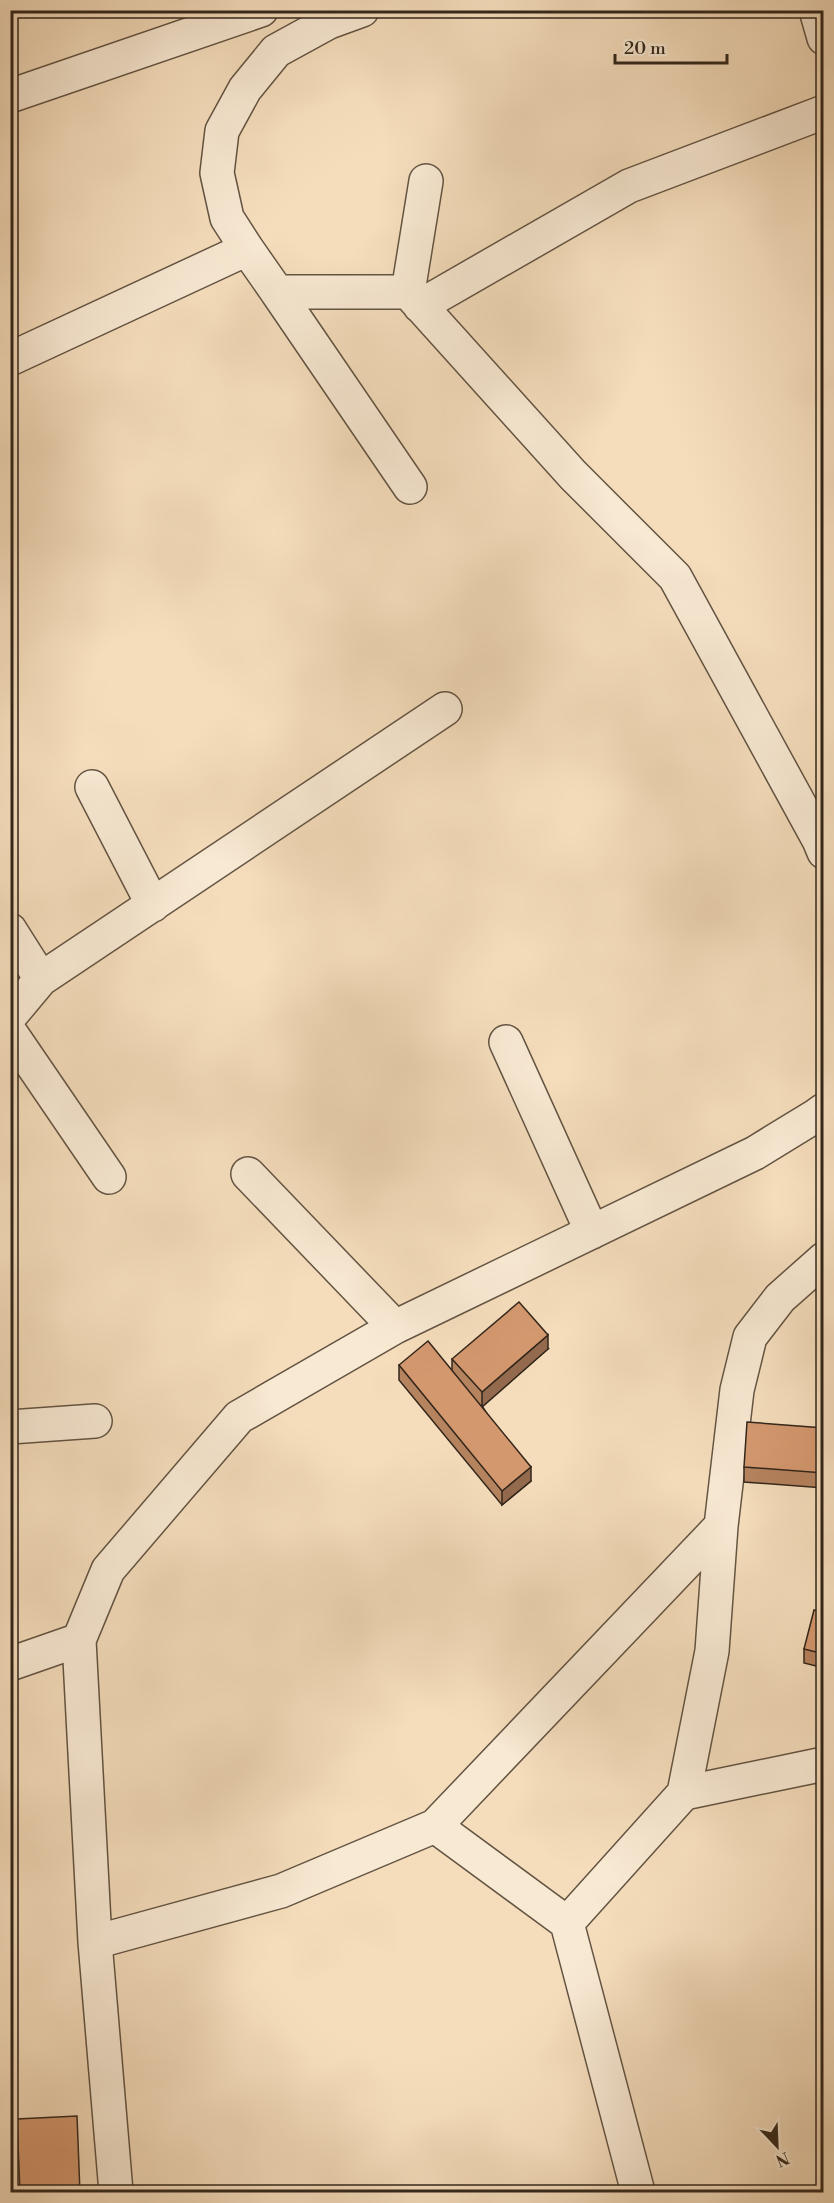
<svg xmlns="http://www.w3.org/2000/svg" width="834" height="2203" font-family="'Libre Bodoni',serif">
<style>
.lines{fill:none;stroke-linecap:round;stroke-linejoin:round}
.minor-casing{stroke:#635443;stroke-width:36}
.minor{stroke:#f8e9d3;stroke-width:33}
.wall{fill:#b6835f;stroke:#32261b;stroke-width:1.5}
.shaded-wall{fill:#946a4e;stroke:#32261b;stroke-width:1.5}
.building{fill:#d4986f;stroke:#32261b;stroke-width:1.5}
</style>
<rect width="100%" height="100%" fill="#f5ddbc"/>
<filter id="stains"><feTurbulence type="fractalNoise" baseFrequency=".00333" numOctaves="4"/><feColorMatrix values="0 0 0 0 .2 0 0 0 0 .09 0 0 0 0 .02 0 0 0 .5 -.17"/></filter>
<radialGradient id="worn" r=".72"><stop offset=".6" stop-color="#630" stop-opacity="0"/><stop offset="1" stop-color="#630" stop-opacity=".3"/></radialGradient>
<g class="lines">
<g class="minor-casing">
<path id="minor" d="M816 10 824 38
M10 96 261 10
M247 249 227 218 217 173 222 131 245 89 276 51 329 22 362 10
M277 292 410 487
M408 292 426 181
M420 306 629 186 824 112
M10 359 247 249 277 292H408L573 475 675 577 819 840 824 852
M92 787 153 905
M10 930 41 979
M10 1016 41 979 445 709
M10 1032 109 1177
M506 1042 592 1232
M248 1174 395 1327
M10 1427 95 1421
M10 1664 79 1640
M684 1793 824 1764
M435 1826 567 1923 638 2192
M567 1923 684 1793 712 1651 721 1526 737 1390 750 1337 780 1298 824 1259
M95 1942 281 1891 435 1826 721 1526
M116 2192 95 1942 79 1640 108 1570 239 1417 395 1327 755 1153 817 1115 824 1110"/>
</g>
<use href="#minor" class="minor"/>
</g>
<path class="wall" d="M548 1349 482 1406 531 1481 502 1505 399 1380V1365L452 1371V1359Z
M824 1428V1488L744 1482V1467Z
M824 1613V1668L804 1663V1649Z"/>
<path class="shaded-wall" d="M548 1335V1349L482 1407V1392Z
M531 1467V1481L502 1505V1491Z"/>
<path class="building" d="M519 1302 548 1335 482 1392 452 1359Z
M428 1341 531 1467 502 1491 399 1365Z
M747 1422 824 1428V1473L744 1467Z
M814 1610 824 1613V1654L804 1649Z
M77 2116 80 2193H20L17 2119Z"/>
<rect width="834" height="2203" fill="none" stroke="#f5ddbc" stroke-width="36"/>
<rect x="12" y="12" width="810" height="2179" fill="none" stroke="#32261b" stroke-width="3"/>
<rect x="18" y="18" width="798" height="2167" fill="none" stroke="#32261b" stroke-width="1.5"/>
<g transform="translate(777 2146) rotate(157)" stroke="#f8e9d3" stroke-width="4.5" paint-order="stroke">
<path d="M0-4.5L10 22L0 15L-10 22Z" fill="#32261b"/>
<text y="-9" font-size="16" font-weight="bold" text-anchor="middle" fill="#32261b">N</text>
</g>
<path d="M615 54v9h112v-9" fill="none" stroke="#32261b" stroke-width="3"/>
<text x="624" y="54" font-size="18" fill="#32261b" stroke="#f8e9d3" stroke-width="4.5" paint-order="stroke">20 m</text>
<rect width="100%" height="100%" filter="url(#stains)"/>
<rect width="100%" height="100%" fill="url(#worn)"/>
</svg>
